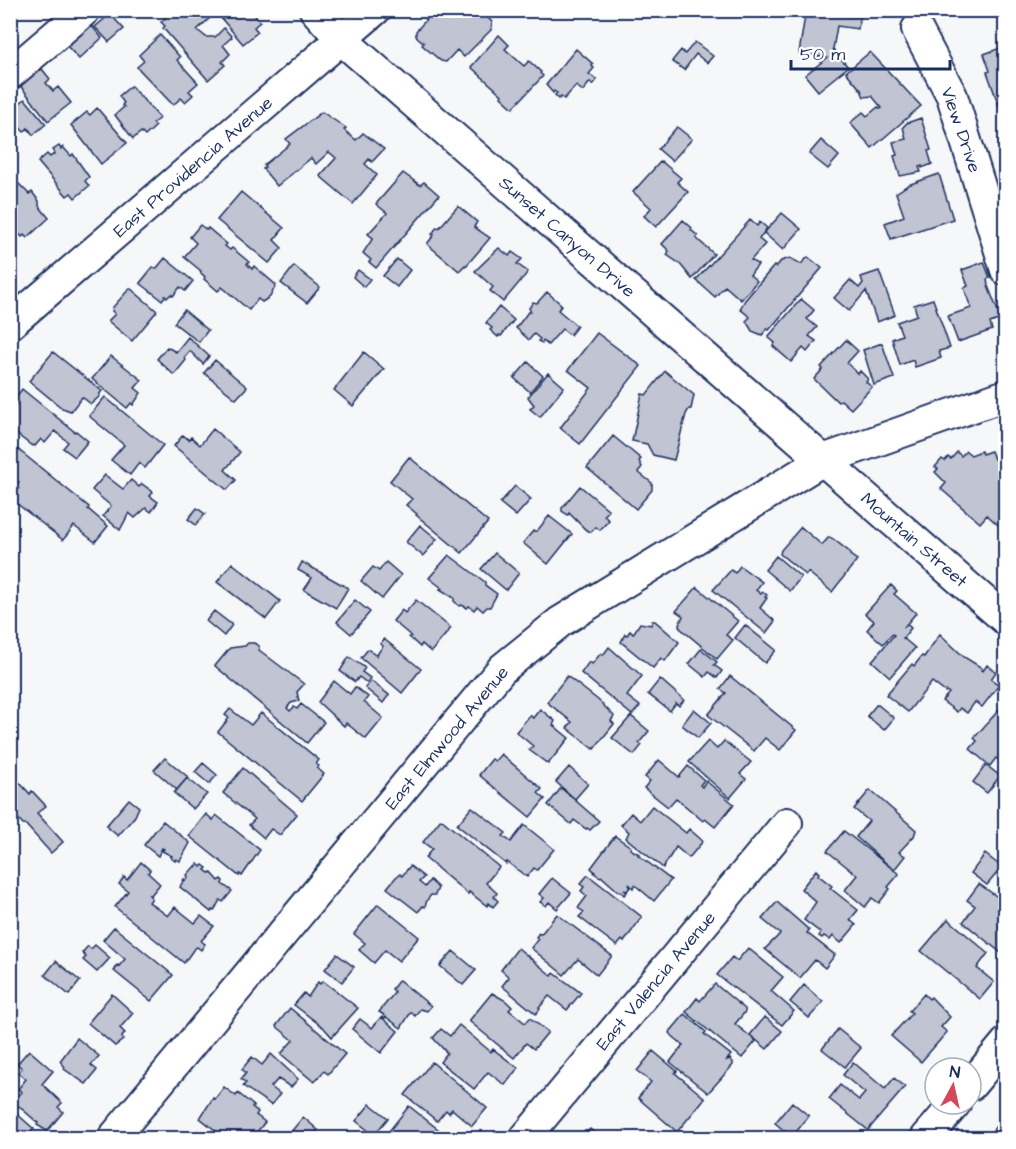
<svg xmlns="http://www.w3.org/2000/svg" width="1016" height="1149" font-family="'Architects Daughter',sans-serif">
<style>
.building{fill:#c0c4d3;stroke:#1b2f5e;stroke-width:1.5}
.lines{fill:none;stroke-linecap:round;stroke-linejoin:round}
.minor-casing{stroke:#1b2f5e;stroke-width:34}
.minor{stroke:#fff;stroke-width:30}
.labels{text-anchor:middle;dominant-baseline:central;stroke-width:5;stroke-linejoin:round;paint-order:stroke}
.street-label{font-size:18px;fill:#1b2f5e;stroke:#fff}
</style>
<rect width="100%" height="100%" fill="#f6f7f9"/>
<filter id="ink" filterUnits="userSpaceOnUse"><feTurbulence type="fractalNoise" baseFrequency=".0167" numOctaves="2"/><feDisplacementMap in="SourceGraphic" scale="12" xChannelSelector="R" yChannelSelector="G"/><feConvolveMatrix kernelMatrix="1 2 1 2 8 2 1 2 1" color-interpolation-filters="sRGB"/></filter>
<g filter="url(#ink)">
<path class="building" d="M173 10 181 12 184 10H203L210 18 197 30 201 33 206 37H215L224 28 232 37 223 45 230 54 222 62 225 65 208 80 163 28 165 26 161 22Z
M214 10H256L253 13 260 22 254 27 258 32 243 44Z
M483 10 484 14 492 22 491 30 464 57 457 50 446 62 441 61 422 45 424 43 416 36V31L426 20 423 14 424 10Z
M806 10H861L858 29 837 26 833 49 848 67 818 91 805 75 827 58 799 53Z
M110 14 124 29 109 42 95 27Z
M90 24 102 38 79 59 66 45Z
M160 35 180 57 177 60 198 83 189 91 193 95 185 102 181 98 173 105 137 67 144 61 139 55Z
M499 35 509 45 505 49 524 66 529 61 541 72 540 73 543 76 513 108 501 97 502 95 471 67Z
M695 42 713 56 707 63 696 54 684 70 672 61 681 50 685 54Z
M1006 46V104L999 106 987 72 990 71 984 54Z
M576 49 593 64 592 66 594 68 589 74 597 80 593 85 590 82 583 91 576 86 564 99 561 97 559 99 555 95 557 93 554 91 553 93 546 85Z
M870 52 921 106 872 148 850 123 863 112 867 116 878 107 880 109 882 108 872 96 864 97 861 90 846 72Z
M42 69 50 79 46 83 53 91 58 87 71 103 48 121 19 84 36 70 37 72Z
M131 86 160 118 153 123 156 126 145 136 141 132 133 139 115 115 124 107 122 105 124 103 119 96Z
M25 99 46 124 33 135 28 128 24 132 10 117V111Z
M97 108 127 143 101 164 71 125 87 112 90 115Z
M322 112 346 128 344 130 356 140 363 133 384 149 372 162 369 159 365 164 377 175 353 204 320 176 336 158 329 152 316 164 311 158 277 186 263 169 265 167 264 165 290 144 286 139Z
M921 118 931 150 928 151 932 164 922 168V166L919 167 921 172 900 176 894 156 897 155 893 142 906 139 903 127 907 123Z
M677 127 692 139 672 161 658 149Z
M821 140 839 156 828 169 809 154Z
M59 146 61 149 63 147 71 156 73 154 89 177 85 181 89 186 75 198 71 193 67 196 38 162 47 154 50 157 55 153 53 150Z
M661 161 681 178 677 182 688 192 656 227 644 216 651 208 633 192Z
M403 173 420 185 424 182 439 195 376 268 369 262 371 260 363 253 373 238 368 234 387 213 376 204Z
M939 174 953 219 891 239 885 223 904 216 896 193 908 185Z
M15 180 29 194 32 192 39 201V206L49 218 27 238 24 235 22 237 11 225 13 223 10 219V184Z
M241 192 284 228 274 240 282 248 269 263 217 220Z
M458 206 477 222 474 227 490 238 466 266 465 265 459 271 427 244 434 235 432 234 437 227 439 228Z
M782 213 801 229 783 250 764 233Z
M683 220 692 228 691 230 698 236 696 238 714 254 692 279 680 264 667 255 669 251 662 244Z
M750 220 757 226 760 222 767 228 759 239 765 244 751 260 758 265 750 275 757 281 741 300 725 286 715 297 696 280Z
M200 225 207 230 208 228 227 244 225 246 230 250 232 248 249 262 247 264 252 269 254 266 276 285 270 297 262 302 258 299 249 310 222 287 218 291 204 279 205 277 200 272 201 271 184 257 196 243 190 237Z
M499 248 509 256 512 252 522 259 517 264 528 272 503 302 490 291 493 287 475 271Z
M808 257 822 268 769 330 767 329 762 335 752 331 746 321 750 317 740 309 745 300 774 266 776 267 781 261 790 258 801 264Z
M165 258 193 281 185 291 180 287 173 296 171 294 167 298 165 296 162 300 140 283 153 267 156 269Z
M397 259 410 270 397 287 383 276Z
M984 262 990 278 987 279 988 286 1001 319 990 323 992 330 958 342 948 316 971 308 964 288 968 286 962 270Z
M294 266 320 287 307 303 281 283Z
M358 270 370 279 364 287 353 277Z
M879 271 895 315 877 322 866 291 849 311 834 298 850 280 859 288 863 283 861 277Z
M130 288 157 311 132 341 108 321 115 314 112 311 113 307Z
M547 292 562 305 558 310 577 326 570 335 562 329 548 345 543 341 542 343 538 341 540 339 534 334 529 340 516 328 528 312H531L529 308 533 302 537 303Z
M801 299 814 310 807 319 817 327 809 336 816 341 807 352 803 348 791 362 773 346 775 343 768 337Z
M933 299 950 348 939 351 941 358 915 367 913 360 900 365 892 339 902 335 897 322 917 315 914 305Z
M499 307 514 320 501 336 499 335 498 337 490 330 492 328 486 323Z
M184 310 208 330 199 342 174 323Z
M597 333 641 366 580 444 560 428 591 388 568 370Z
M188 337 209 356 203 364 190 351 184 358 186 360 174 375 157 359 167 347 176 352Z
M846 340 858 351 847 363 858 374 860 371 868 379 866 382 872 387 851 409 841 400 838 402 814 379 823 369 821 367Z
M882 343 894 378 874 385 863 350Z
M53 352 102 391 99 395 100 396 91 404 82 397 71 411 62 408 29 381Z
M364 352 384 369 353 406 334 390Z
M111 356 142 380 135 388 141 393 133 405 131 403 127 408 92 379Z
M215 360 247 387 236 399 204 373Z
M528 362 543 376 530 392 514 378Z
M665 371 694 395 691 409H689L686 414 674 460 653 455 647 444 632 441 642 394 646 395Z
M548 373 564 387 540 417 530 409 534 405 528 397Z
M22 389 75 432 76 431 88 441 75 457 63 448 68 442 55 431 45 443 41 439 35 446 33 445 32 446 15 433 10 438V411L16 404 13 401Z
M105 397 163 445 145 468 139 463 130 475 111 460 124 445 89 416Z
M213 429 240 452 225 470 236 480 227 490 174 446 183 435 189 440 191 437 200 445Z
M613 436 641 459 639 461 642 467 638 472 652 483V490L636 509 587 468Z
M10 443 89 507 88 509 108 526 95 542 74 526 63 540 11 499 19 489 16 486 19 482 10 475Z
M1006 450V474L1003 475 1006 493 1002 497 1006 500V532L987 515 980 523 941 489 946 483 935 472 938 469 935 467 942 459 945 461 948 457 951 459 957 452 961 456 966 451 971 455 981 451 982 454 991 451 994 459 996 458 995 454Z
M409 457 488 522 462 553 416 515 417 514 406 505 412 499 390 481Z
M105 475 123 489 131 480 139 487 142 484 153 492 150 496 158 502 151 512 146 508 135 518 129 513 120 530 103 516 111 506 92 490Z
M515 486 531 499 516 516 500 503Z
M580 486 609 510 604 516 609 520 600 530 596 527 591 532 586 530 569 513 568 515 562 511V508Z
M197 508 205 514 196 525 188 519Z
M549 516 572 534 548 564 523 543 533 531H537Z
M420 525 437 539 423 556 406 542Z
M801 527 822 545 829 537 833 539 851 553 850 555 857 560 832 592 808 572 806 575 780 554 781 550Z
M495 553 519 573 506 590 481 569Z
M449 555 485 582V585L497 594 490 607H487L483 611 477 606 474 610 469 606 467 608 462 605 459 606 454 601V598L440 589 442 588 429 578Z
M776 556 801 577 790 591 765 570Z
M302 562 348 588 336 608 304 590 312 578 298 570Z
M386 562 401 575 382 599 361 581 373 567 379 571Z
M232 563 280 601 266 619 217 582Z
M740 566 762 582 756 590 761 594 763 592 767 595 765 597 767 598 760 608 775 621 766 633 713 590 731 570 735 573Z
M891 585 897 591 894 594 916 613 905 626 908 625 911 628 903 638 915 648 890 677 872 661 894 635 892 634 883 644 867 630 874 621 865 614Z
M697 587 738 621 726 635 733 640 717 659 680 628 679 625 683 616 676 611Z
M355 600 370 612 351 634 337 622Z
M416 600 451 628 431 652 422 644 420 647 409 637 411 636 393 621 402 610 405 613Z
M214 611 232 625 224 636 206 621Z
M652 621H655L679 642 665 661 661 658 653 668 621 642 625 634 627 635 630 631 633 634 640 623 651 625Z
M745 625 776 650 765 663 735 638Z
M940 634 964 657 982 668 981 670 983 671 987 665 996 672 991 679 999 685 982 707 975 702 967 713 960 708 957 712 942 701 949 693 946 691 945 692 932 682 908 712 886 695 912 664 914 666 922 656 924 657Z
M384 639 421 669 402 693 361 658 368 649 376 656 383 646 380 644Z
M248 643H254L259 646V650L304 684 297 692 299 701 291 703 287 708 290 711 294 707 297 709 301 704 324 722 307 743 215 666 230 648 245 646Z
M609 647 642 676 627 696 640 706 632 715 581 673 589 662 592 664 601 653 603 655Z
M701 649 717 662 714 665 722 671 717 678 709 672 705 677 689 664Z
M349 657 365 668 362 672 370 678 367 683 359 677 355 682 340 671Z
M567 676 598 700 614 716 611 721 614 724 594 749 567 728 572 722 547 702Z
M730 676 796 730 780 750 765 738 754 751 708 715 726 693 720 689Z
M660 679 684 700 679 706 676 703 670 711 648 694Z
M334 681 350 694 355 687 368 697 364 702 383 718 366 739 346 723 344 726 318 702Z
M371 681 389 695 383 703 365 688Z
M1006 702V753L999 760 996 758 990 766 970 749 977 741 974 738Z
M877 704 894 718 884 730 867 716Z
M230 709 251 725 261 713 319 760 316 764 319 766 317 768 324 774 302 801 218 732 229 718 225 715Z
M540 709 555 721 553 725 569 738 548 764 529 750 533 746 516 732 530 715 533 718Z
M694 709 711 723 698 738 682 725Z
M631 716 649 731 639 743 642 745 634 755 612 738Z
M708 741 717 749 724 741 751 762 740 774 746 779 730 798 689 762Z
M501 754 542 789 538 793 545 799 530 817 479 775 492 759 495 761Z
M165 758 188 777 177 790 154 770Z
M659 760 679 777 688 766 704 780 700 785 702 787 706 781 734 804 715 827 705 819 703 821 676 798 668 807 644 788 650 781 645 777Z
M203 763 217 775 209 784 195 772Z
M986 765 1000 776 987 793 973 782Z
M569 767 588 784 575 799 556 782Z
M243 768 297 814 280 835 271 829 264 838 249 825 255 819 223 793Z
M10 772 30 794 32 791 46 806 37 813 63 842 51 853 25 824H23L12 812 10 813Z
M187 778 207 794 193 809 174 793Z
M561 788 599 821 590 830 587 828 586 829 574 820 571 824 548 805Z
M870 790 916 830 914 836 899 852 905 856 894 870 856 837 869 821 854 809Z
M129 799 139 807 135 816 118 836 106 826Z
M652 806 686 833 689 829 703 841 689 858 676 847 663 868 626 838 629 832 621 825 631 813 640 821Z
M472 807 506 833 503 836 511 842 524 825 554 849 537 870 534 868 527 877 507 862 506 864 457 825Z
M206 814 213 820 216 815 260 850 242 876 240 874 239 876 189 836Z
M441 819 499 867 486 883 497 893 494 897 498 901 493 907 489 903 487 906 469 892 468 894 425 858 432 849 423 842Z
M163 821 190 843 180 861 176 859 175 861 170 857 172 856 162 851 164 849 162 848 158 856 144 845Z
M844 831 899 874 888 887 890 889 879 903 872 898 865 907 845 890 857 875 827 851Z
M615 836 631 847 630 849 639 854 638 855 671 880 654 901 635 885 633 888 629 884 630 887 627 891 624 890 627 892 624 895 620 891 619 892 601 876 600 877 594 873 595 872 591 868Z
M985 854 1002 867 987 885 971 873Z
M141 862 150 870 148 873 160 884 151 895H149L152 898 149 902 168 916 175 907 195 923 201 916 214 926 201 941 205 944 201 950 197 947 193 950 184 963 115 907 128 891 119 884 124 877 127 880Z
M198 864 201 867 203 865 207 868 205 870 209 873 211 872 219 881 221 879 223 881 222 884 232 891 223 902 220 900 214 911 212 910 211 912 180 887 184 879 185 881 188 877 187 875 195 866 196 867Z
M410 866 424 877 419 882 425 887 430 880 438 888 435 895H431L427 900 425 907 423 906 418 912 387 888 396 877 400 874 402 876Z
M816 870 819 873 818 875 832 886 830 888 858 910 850 920 856 925 841 943 833 936 830 940 824 936 822 938 819 936 821 933 804 920 816 902 801 889Z
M588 875 642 917 624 942 622 940 617 946 579 917 584 912 578 908 587 896 581 891 584 887 580 884Z
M552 878 571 893 557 909 549 902 546 906 540 902 544 898 539 894Z
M979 884 1006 903V957L963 922 975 906 967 900Z
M777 902 809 930 807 933 835 955 825 968 815 960 800 978 765 949 780 934 762 919Z
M378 904 419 937 399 961 385 950 374 963 359 950 365 943 354 934Z
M557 914 612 956 597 975 578 959 564 975 531 948 538 939 536 937 539 933 541 934Z
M948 919 988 953 977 968 994 982 980 999 921 951Z
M114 927 173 975 151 1001 114 971 116 969 115 968 117 965 119 966 125 959 103 940Z
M95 945 110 958 97 972 83 960 86 957 82 953 88 946 91 949Z
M518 948 552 976 554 973 581 993 567 1010 549 996 539 1008 540 1009 536 1014 502 986 509 977 501 970Z
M748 948 783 977 771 991 794 1011 782 1025 717 975 732 957 737 961Z
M453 951 476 970 463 985 440 966Z
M337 954 354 967 342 982 325 969Z
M56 961 80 981 69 995 45 975Z
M399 980 431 1006 427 1011 420 1009 415 1016 411 1012 401 1028 386 1017 385 1018 383 1017 384 1015 379 1012 395 992 392 989Z
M323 981 358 1008 332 1037 324 1028 294 1005 304 993 308 997 318 982 320 984Z
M715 984 745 1009V1012L735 1024 756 1041 742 1058 686 1012 697 998 700 1001Z
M804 985 823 1002 809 1018 790 1002Z
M492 993 506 1001 512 1007 509 1010 525 1023 530 1018 548 1032 534 1049 526 1043 514 1058 469 1021Z
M112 994 133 1013 120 1028 125 1033 122 1037 123 1040 115 1046 88 1023Z
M924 994 929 999 931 997 950 1017 941 1027 947 1032 921 1062 891 1036 912 1013 909 1011Z
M290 1008 345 1054 328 1074 324 1071 314 1082 281 1054 293 1040 276 1026Z
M685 1014 706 1032 704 1034 731 1055 727 1060 730 1059 733 1062V1065L708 1093 670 1062 683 1045 669 1033Z
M381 1017 398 1031 381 1053 352 1029 360 1019 372 1028Z
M765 1017 782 1031 767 1049 750 1035Z
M459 1025 491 1052 493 1049 518 1068 505 1085 488 1072 474 1089 440 1062 447 1053 433 1038 441 1029 450 1036Z
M838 1029 861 1048 845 1067 822 1049Z
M77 1038 99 1056 91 1065 97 1070 86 1084 64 1069 65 1067 60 1061Z
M29 1050 53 1071 42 1084 62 1103 58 1107 63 1112 47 1131 37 1125 38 1123 13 1101 22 1092 18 1089 26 1079 18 1072 22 1068 17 1064Z
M653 1051 677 1071 675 1073 705 1098 677 1132 638 1098 651 1082 637 1071Z
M271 1054 298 1079 291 1087 278 1079 271 1087 280 1094 271 1105 243 1086 246 1083 241 1079 246 1073 242 1069 252 1057 262 1065Z
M432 1062 487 1108 472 1126 452 1109 449 1113 446 1110 437 1121 405 1095Z
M853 1062 885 1089 894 1078 905 1087 868 1130 829 1099 840 1085 859 1100 865 1093 843 1075Z
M224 1087 236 1096 238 1093 254 1106 252 1107 258 1112 256 1115 265 1122 252 1138H225L200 1118 213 1098 215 1099Z
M792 1102 809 1116 792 1137 775 1123Z
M370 1104 388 1118 374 1135 356 1121Z
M409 1106 449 1138H398L389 1131Z
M17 1114 34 1129 25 1138H10V1121Z
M1006 1114V1138H1002L992 1131Z
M303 1117 318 1130 311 1138H286Z
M590 1129 602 1138H582Z
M198 1130 208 1138H191Z"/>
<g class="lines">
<g class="minor-casing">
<path id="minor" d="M315 10 341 39 1006 620
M917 29 952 96 1006 270
M10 74 85 10
M10 324 375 10
M971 1085 1006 1043
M113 1138 502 669 560 622 823 460 1006 395
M525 1138 787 823
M926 1138 955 1104"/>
</g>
<use href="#minor" class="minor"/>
</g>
</g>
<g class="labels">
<g class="street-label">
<text transform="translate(961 130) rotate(71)">View Drive</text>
<text transform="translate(193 167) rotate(-41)">East Providencia Avenue</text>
<text transform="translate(567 237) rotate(41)">Sunset Canyon Drive</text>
<text transform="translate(914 540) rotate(41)">Mountain Street</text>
<text transform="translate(447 738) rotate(-50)">East Elmwood Avenue</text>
<text transform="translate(656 981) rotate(-50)">East Valencia Avenue</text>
</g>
</g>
<rect width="1016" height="1149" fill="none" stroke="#fff" stroke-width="36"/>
<rect x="18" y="18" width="980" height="1113" fill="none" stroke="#1b2f5e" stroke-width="2" filter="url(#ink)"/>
<g transform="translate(953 1086) rotate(8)"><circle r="28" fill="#ffffff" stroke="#a4acbf" stroke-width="1.5"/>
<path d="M0-4.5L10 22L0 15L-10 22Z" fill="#d1495b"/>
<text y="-9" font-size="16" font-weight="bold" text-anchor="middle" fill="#1b2f5e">N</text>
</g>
<path d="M791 60v9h159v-9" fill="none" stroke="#1b2f5e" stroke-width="3"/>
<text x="800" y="60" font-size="18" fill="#1b2f5e" stroke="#ffffff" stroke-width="4.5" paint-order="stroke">50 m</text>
</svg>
